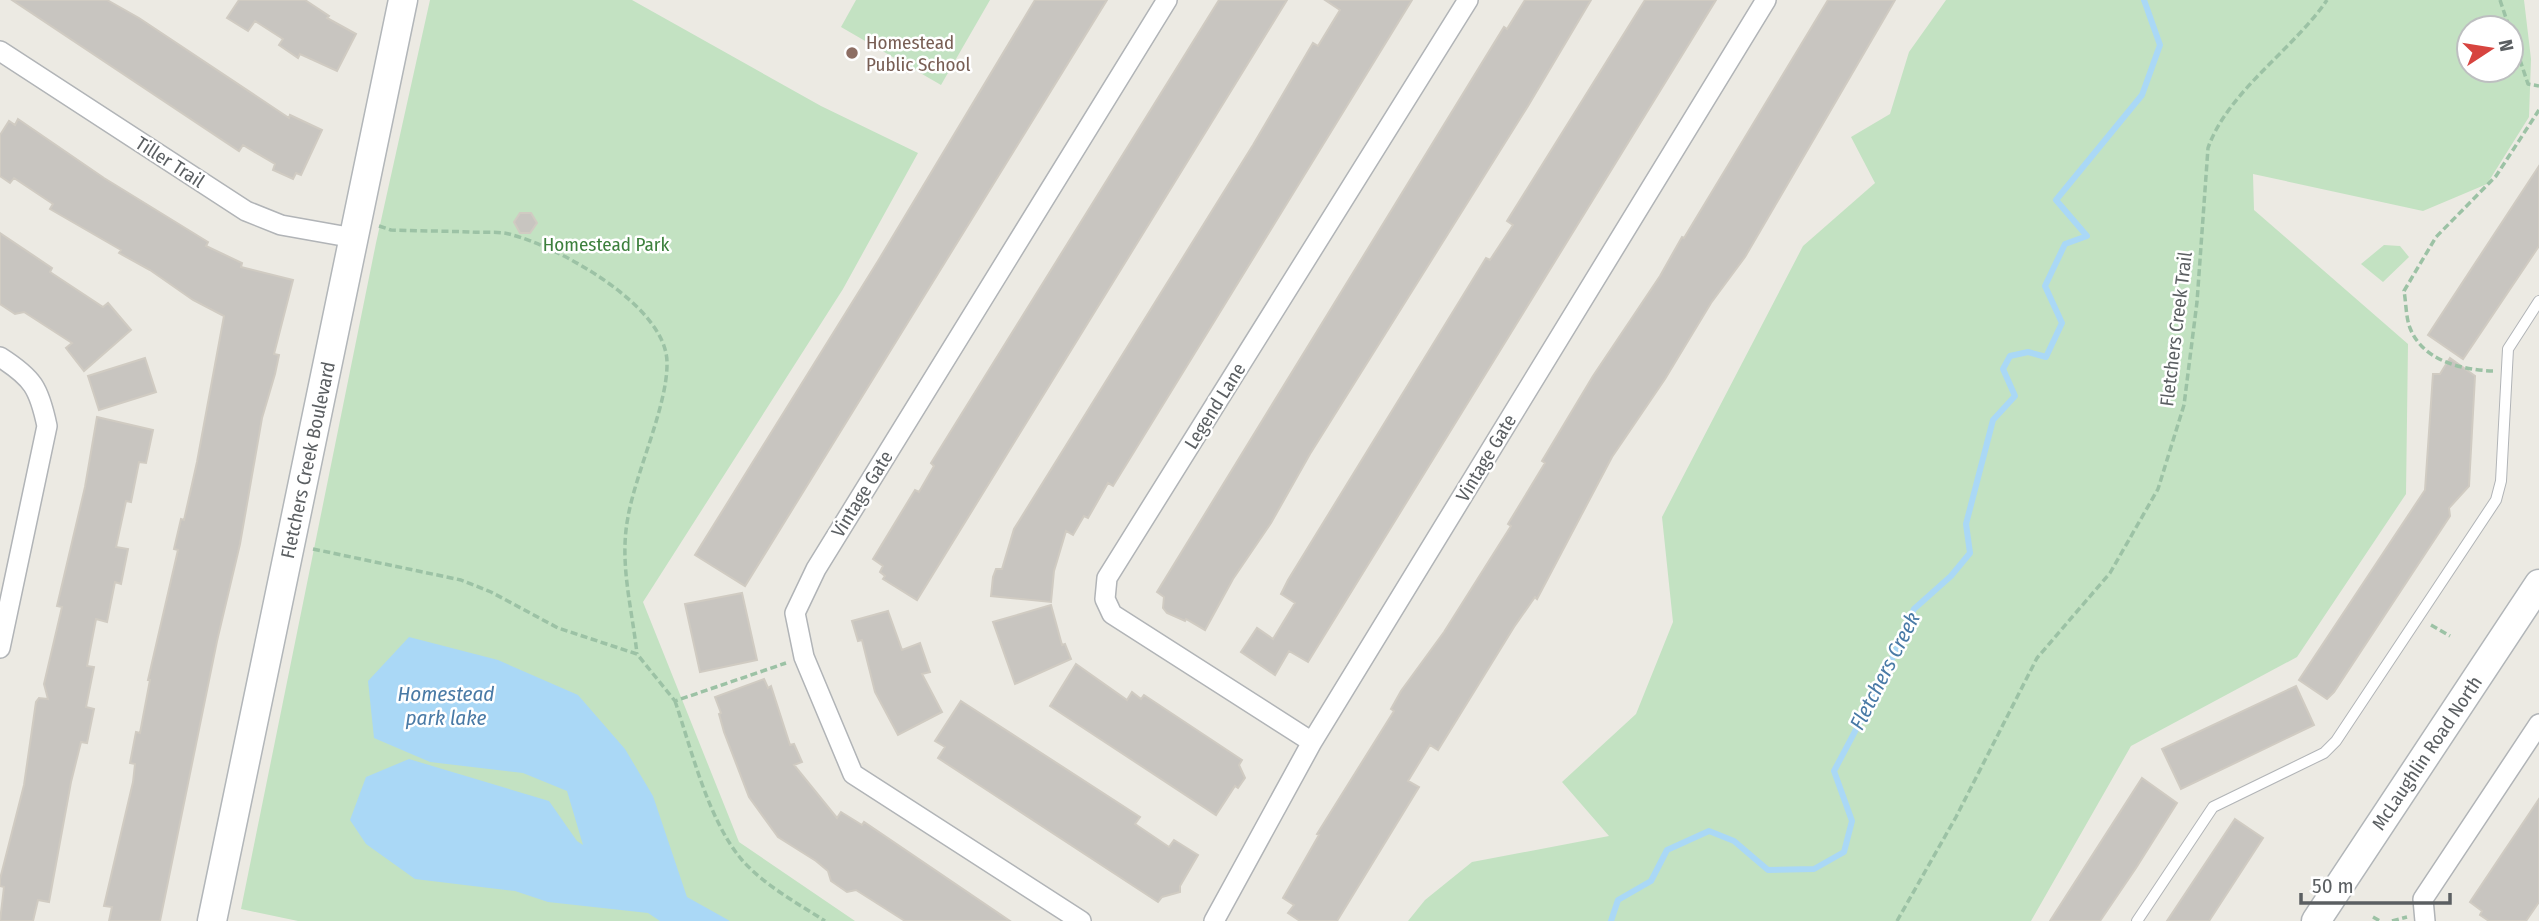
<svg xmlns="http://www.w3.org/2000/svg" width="2539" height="921" font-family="'Fira Sans Condensed',sans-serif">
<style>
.green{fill:#c3e2c2;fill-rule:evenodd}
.water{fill:#aad8f6}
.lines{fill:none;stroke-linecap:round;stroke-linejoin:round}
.stream{stroke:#aad8f6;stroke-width:6}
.building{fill:#c8c5c0;stroke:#d0cbc2;stroke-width:2}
.lane-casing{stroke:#b1b4b7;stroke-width:12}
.street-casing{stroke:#b1b4b7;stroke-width:22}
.secondary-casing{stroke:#b2b6b9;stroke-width:31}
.path{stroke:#9cc2a5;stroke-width:3.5;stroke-dasharray:7 3.5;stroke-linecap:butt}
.lane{stroke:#fff;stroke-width:10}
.street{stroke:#fff;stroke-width:19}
.secondary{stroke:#fff;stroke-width:28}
.education-dot{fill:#8d6e63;stroke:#fff;stroke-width:2.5}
.labels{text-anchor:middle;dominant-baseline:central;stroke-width:5;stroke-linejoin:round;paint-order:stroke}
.education-label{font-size:19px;fill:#785e54;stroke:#fff;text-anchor:start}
.street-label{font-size:19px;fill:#5b5f62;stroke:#fff}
.park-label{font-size:19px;fill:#3d803d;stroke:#fff}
.water-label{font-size:21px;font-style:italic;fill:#497aa6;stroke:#fff}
</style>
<rect width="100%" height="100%" fill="#eceae3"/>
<path class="green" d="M430 0H632L821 106 918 153 843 289 643 602 739 842 855 921H298L241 909 376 243Z
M856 0H990L941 85 841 27Z
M1946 0H2524L2531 59 2529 117 2487 184 2423 211 2253 174 2254 210 2408 344 2406 494 2297 657 2131 746 2031 921H1408L1425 900 1472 862 1609 836 1562 782 1636 714 1673 622 1662 517 1803 246 1875 183 1851 137 1890 114 1909 52ZM2469 28H2511V70H2469Z
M2384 245 2400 246 2409 257 2383 282 2361 264Z"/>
<path class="water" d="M409 637 498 660 578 695 625 749 653 796 687 897 730 921H660L648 913 548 902 515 891 415 879 366 844 350 820 366 777 409 759 549 801 577 841 583 845 567 791 523 773 430 762 374 738 368 681Z"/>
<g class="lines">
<path class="stream" d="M1611 921 1618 900 1651 881 1667 850 1709 831 1734 841 1768 870 1814 869 1844 852 1852 821 1834 771 1885 675 1914 609 1951 576 1970 553 1966 524 1993 420 2015 396 2003 369 2010 356 2028 352 2046 357 2062 323 2045 286 2065 244 2087 236 2056 200 2142 95 2160 45 2144 0"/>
</g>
<path class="building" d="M12 0H107L139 18 289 118 290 115 322 130 301 175 296 173 293 179 273 170 275 164 243 145 239 151Z
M239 0H305L329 16 327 18 356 34 337 71 300 54 298 58 279 45 283 39 255 21 248 31 227 18Z
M1035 0H1107L745 586 695 555 878 261Z
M1219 0H1287L917 600 883 579 885 576 880 572 883 566 873 559 915 490 919 492 934 466 931 463Z
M1325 0H1412L1113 486 1108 483 1088 518 1084 516 1073 535 1066 531 1054 571 1051 602 991 596 993 577 996 569H1002L1014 529 1253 145 1313 43 1318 46 1340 10Z
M1525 0H1591L1528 106 1310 454 1271 523 1233 579 1205 630 1186 619 1185 621 1167 613 1163 608 1164 597 1157 592 1504 27 1507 29Z
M1645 0H1716L1308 662 1289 651 1275 675 1241 652 1257 628 1273 639 1295 603 1281 594 1288 580 1486 258 1490 260 1513 225 1507 221Z
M1828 0H1895L1745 257 1711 303 1665 379 1612 457 1537 599 1535 597 1514 627 1438 750 1430 745 1408 781 1419 787 1337 921H1300L1288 913 1294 905 1283 898 1319 835 1317 834 1394 711 1391 709 1401 691 1444 632 1511 526 1508 524 1545 463 1542 461 1593 376 1660 276 1682 237 1684 238Z
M18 119 104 178 208 242 206 246 242 263 241 267 293 280 274 354 279 355 275 374 262 418 240 544 217 641 160 921H109L112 907 104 906 133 782 135 764 130 763 136 732 140 733 150 680H148L178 550 174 549 181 519 184 520 197 462 224 316 193 300 150 270 119 253 121 250 50 209 53 204 14 178 10 183 0 176V135L9 121 15 125Z
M2539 166V246L2463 359 2428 335Z
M520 213H531L537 223 530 233H520L514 222Z
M0 233 52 268 50 272 103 307 108 303 131 330 84 371 66 348 72 343 24 312 15 314 0 304Z
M145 358 156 392 99 410 88 376Z
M2450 358 2475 376 2469 486 2449 508 2450 516 2334 692 2327 699 2299 680 2425 490 2433 374H2440Z
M97 417 153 430 146 463 139 462 131 502 126 501 116 547 128 549 121 584 115 582 107 622 96 619 87 666 94 667 86 707 94 709 87 743 81 742 71 782 49 902 38 900 33 921H0L4 887 0 886V879L24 785 36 702 39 698 48 699 44 684 62 607 57 606 85 487Z
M742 593 757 660 700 672 685 604Z
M1051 605 1062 645 1065 644 1071 659 1015 684 993 622Z
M888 611 902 650 920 643 930 672 922 674 942 712 898 735 875 692 862 640 858 641 852 621Z
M1076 664 1127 700 1132 692 1141 699 1144 695 1242 760 1239 765 1245 778 1238 788 1235 786 1216 815 1050 706Z
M764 679 768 688 771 686 790 745 794 744 802 762 794 765 837 818 841 812 862 825 864 822 1010 921H905L856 890 847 892 831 881 828 871 816 861 778 837 749 797 724 732 719 714 721 713 715 697Z
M2296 686 2314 725 2181 789 2162 749Z
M961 701 1140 817 1135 824 1169 847 1174 840 1198 855 1180 886V892L1162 897 1158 902 938 758 945 747 935 741Z
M2142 778 2177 803 2136 868 2100 921H2050Z
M2539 799V902L2526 921H2489L2480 915 2482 911 2470 902Z
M2235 819 2263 838 2209 921H2167Z"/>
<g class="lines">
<g class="lane-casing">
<path id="lane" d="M2137 921 2213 807 2324 753 2336 741 2496 500 2501 481 2508 349 2539 301"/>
</g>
<g class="street-casing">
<path id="street" d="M0 51 246 211 281 225 354 238
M0 357C33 378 39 388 47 426L0 648
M1312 742 1112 614 1105 599 1107 578 1468 0
M1081 921 853 774 804 657 795 613 816 569 1167 0
M1214 921 1312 742 1766 0
M2425 921 2423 899 2539 724"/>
</g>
<g class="secondary-casing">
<path id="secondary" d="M212 921 403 0
M2316 921 2539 584"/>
</g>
<path class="path" d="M2500 0 2528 84 2539 86
M379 226 391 230C418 231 445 231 471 232 483 233 497 231 509 234 557 246 666 305 667 362 668 405 636 471 628 517 619 563 632 608 637 654
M2493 371C2462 370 2423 361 2410 328 2406 318 2406 302 2404 291L2436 237 2496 176 2539 110
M313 549 461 580 491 592 558 628 637 654 675 701 786 663
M2431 625 2450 636
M675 701C692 751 708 820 742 860 764 885 797 903 825 921
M2373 917 2380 921
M1897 921 1956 817 2037 658 2110 573 2158 489 2184 405 2197 302 2208 148C2228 91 2294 49 2327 0
M2392 921 2407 917"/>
<use href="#lane" class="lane"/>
<use href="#street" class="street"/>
<use href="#secondary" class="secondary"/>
</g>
<circle class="education-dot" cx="852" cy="53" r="7"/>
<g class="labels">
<g class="education-label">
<text x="866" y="42">Homestead<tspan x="866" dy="22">Public School</tspan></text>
</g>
<g class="street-label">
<text transform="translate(170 162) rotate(33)">Tiller Trail</text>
<text transform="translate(2176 329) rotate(-83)">Fletchers Creek Trail</text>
<text transform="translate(1215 406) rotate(-58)">Legend Lane</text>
<text transform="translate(1486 458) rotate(-59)">Vintage Gate</text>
<text transform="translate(308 460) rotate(-78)">Fletchers Creek Boulevard</text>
<text transform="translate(862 494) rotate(-58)">Vintage Gate</text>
<text transform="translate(2427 753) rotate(-56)">McLaughlin Road North</text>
</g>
<g class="park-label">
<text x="606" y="244">Homestead Park</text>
</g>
<g class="water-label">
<text transform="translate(1885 671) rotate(-63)">Fletchers Creek</text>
<text x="446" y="694">Homestead<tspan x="446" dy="24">park lake</tspan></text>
</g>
</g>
<g transform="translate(2490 49) rotate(78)"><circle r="33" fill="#ffffff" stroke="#bdbfc0" stroke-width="2"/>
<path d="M0-5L12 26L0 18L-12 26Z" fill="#d7443f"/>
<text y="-10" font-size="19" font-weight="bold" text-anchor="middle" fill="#5b5f62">N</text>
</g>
<path d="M2301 893v10h149v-10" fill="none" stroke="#5b5f62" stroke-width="3.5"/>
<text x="2312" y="893" font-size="21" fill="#5b5f62" stroke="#ffffff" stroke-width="5" paint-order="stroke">50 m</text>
</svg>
